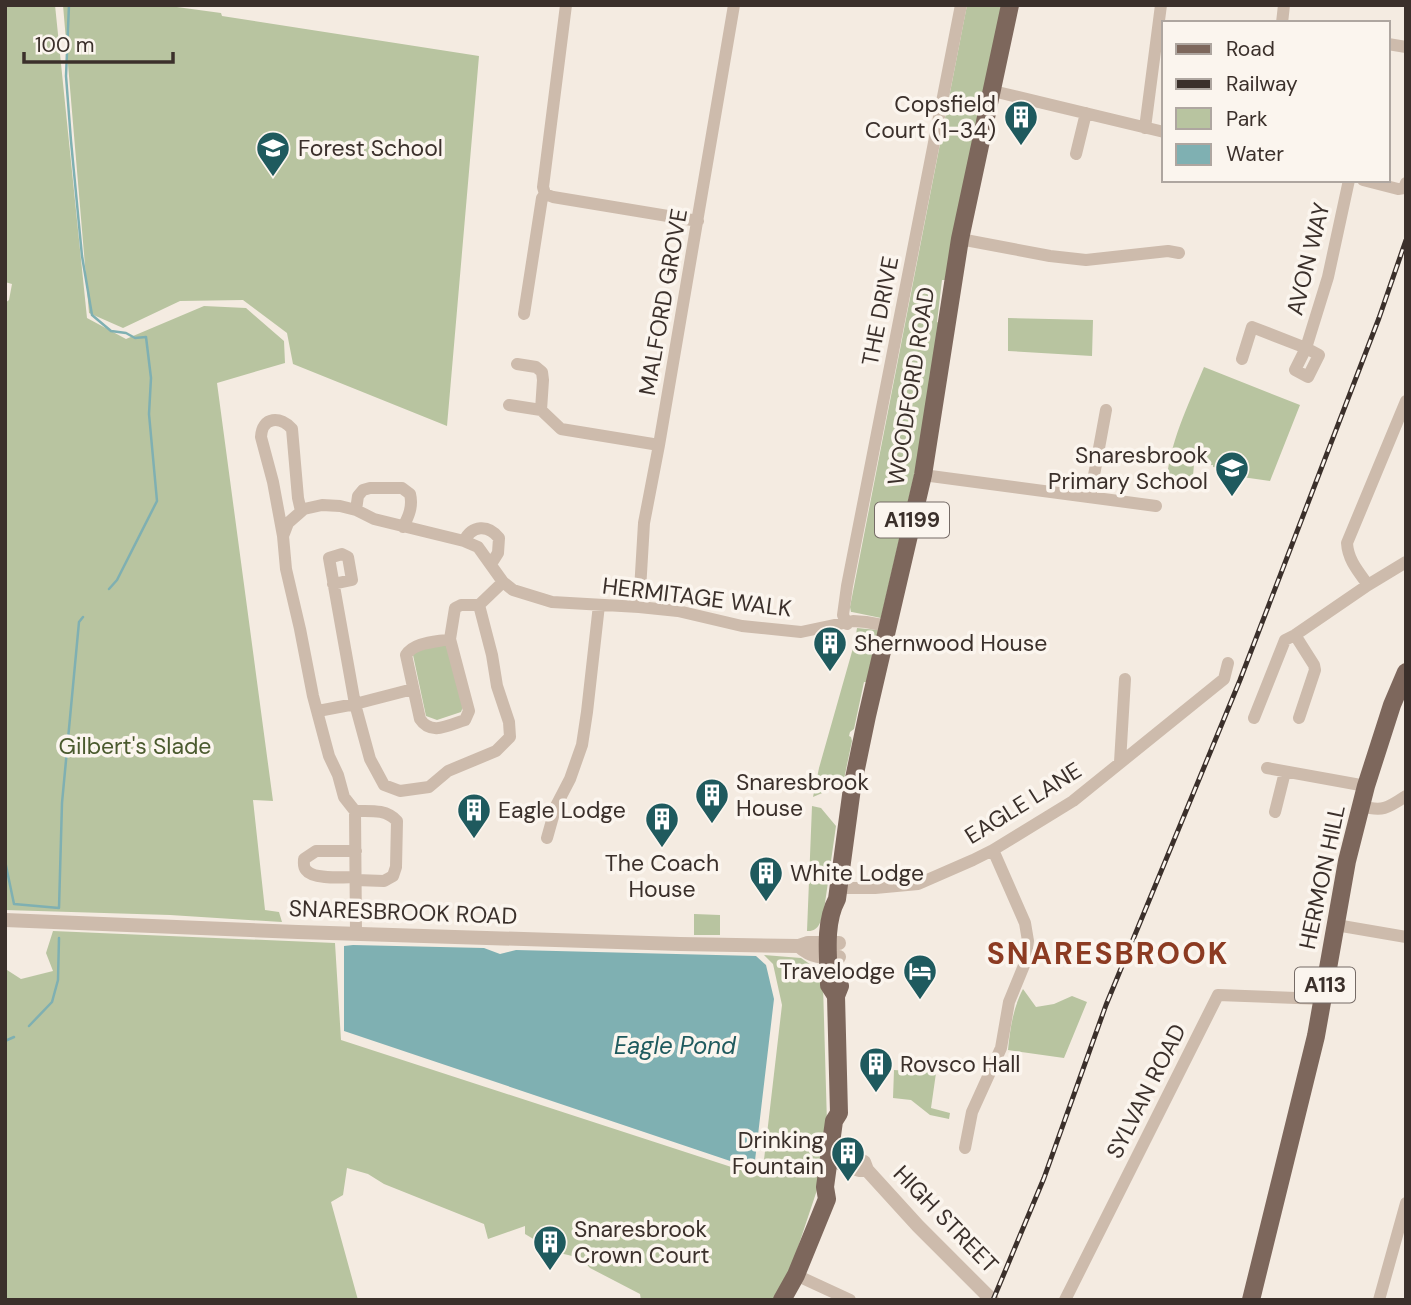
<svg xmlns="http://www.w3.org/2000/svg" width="1411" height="1305" font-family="'DM Sans',sans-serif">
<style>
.green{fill:#b8c4a0}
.water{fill:#7fb0b2}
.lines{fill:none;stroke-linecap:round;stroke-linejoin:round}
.stream{stroke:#7fb0b2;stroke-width:2.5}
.minor{stroke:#cdbbac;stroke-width:12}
.tertiary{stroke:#cdbbac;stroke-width:14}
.primary{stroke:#7d675c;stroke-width:18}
.rail-casing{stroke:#3b302b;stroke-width:5}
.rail{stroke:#fbf5ee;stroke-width:2.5;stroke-dasharray:8;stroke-linecap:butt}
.labels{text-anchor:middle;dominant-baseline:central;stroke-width:7;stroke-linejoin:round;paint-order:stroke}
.shield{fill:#fbf5ee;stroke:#756b66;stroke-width:2}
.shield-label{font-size:21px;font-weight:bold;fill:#3b302b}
.poi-label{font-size:23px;fill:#3b302b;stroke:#fbf5ee;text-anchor:start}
.street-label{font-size:23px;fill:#3b302b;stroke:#fbf5ee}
.park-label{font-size:23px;fill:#4a5a2e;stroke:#fbf5ee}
.water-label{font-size:24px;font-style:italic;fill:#1f5a5e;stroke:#fbf5ee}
.district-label{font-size:30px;font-weight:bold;letter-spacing:2px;fill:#8c3b22;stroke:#fbf5ee}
</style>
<rect width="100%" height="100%" fill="#f4ebe1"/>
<path class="green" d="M5 5H55L87 318 126 339 204 306 246 308 284 341 285 363 217 383 273 801 253 800 265 910 279 912 282 922 170 915 5 910V303L9 300 12 284 5 282Z
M63 5H162L221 13 222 16 479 56 447 426 293 364 287 333 243 300 180 301 123 328 89 313Z
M967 5H1004L946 280H942L937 322 939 323 923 437 881 618 852 612H851L850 607Z
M1008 318 1093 320 1092 356 1008 351Z
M1204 367 1300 405 1270 481 1235 476V470L1213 467V465L1194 464 1192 488 1166 486C1169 443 1188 406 1204 367Z
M857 628 878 630 879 634 867 682H864L854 729 850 732 849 736 851 737 852 741 843 784 813 797 819 768 855 641Z
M446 645 464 704 461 712 437 720 426 716 413 655 417 649Z
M812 806 821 808 836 826 824 910C821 921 819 932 807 931Z
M694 914 720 915V935H694Z
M5 930 7 970 21 979 53 971 46 953 53 931 335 943 341 1040 762 1177 782 1005 773 964 764 955 801 958 817 969 823 985 827 1123 818 1187 790 1271 773 1300H641L640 1294 590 1268C579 1255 574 1257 560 1253 548 1249 536 1240 525 1234V1226L488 1239 484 1224 384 1184 368 1174 347 1168 343 1195 331 1202 358 1300H5Z
M1023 989 1036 1007 1054 1004 1072 996 1087 1002 1064 1058 1008 1050C1010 1029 1013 1008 1023 989Z
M935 1060 936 1073 931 1108 950 1113 949 1119 930 1115 911 1100 893 1098 894 1070 925 1072 930 1063Z"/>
<path class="water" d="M353 945 484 948 500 954 516 950 756 956 766 965 774 999 754 1169 344 1031V946Z"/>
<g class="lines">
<path class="stream" d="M69 5 66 76 71 141 82 256 92 315 111 331 126 333 135 338 146 337 151 378 149 414 157 501 117 580 109 589
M5 861 14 904 59 908 62 803 79 622 83 617
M29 1026 52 1002 58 980 59 938
M5 1041 14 1037"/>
<path class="minor" d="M566 5 543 187 545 194 553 197 698 221
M1282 23 1284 5
M1388 44 1406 47
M993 91 1164 132
M1145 128 1161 5
M1076 154 1086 113
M1363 180 1398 189 1404 188 1406 183
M960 239 1050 256 1086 260 1168 251 1179 253
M524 314 542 198 545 194
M1306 348 1319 355 1308 377 1295 370Z
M1242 359 1252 327 1306 348 1328 277 1349 180
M517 364 536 367 542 372 543 380 541 410 561 429 659 445
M509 405 541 410
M923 475 1156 506
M1090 497 1106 410
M356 510 358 496 363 490 370 488H402L410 494C413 506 409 516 403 527
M283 536 273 482 261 437C262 416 281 416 292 429L298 498 301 511
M464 541C472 525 488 524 499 538L498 553 491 564
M333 584 352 580 348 557 342 554 329 558 355 704 370 759 384 785 400 791 429 787 448 771 496 751 510 737 509 722 497 686 492 655 479 605
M1368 585C1358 571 1348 560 1347 543L1406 401
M639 607 644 523 659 445 734 5
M847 624 843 615 847 586 961 5
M1295 635 1314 665 1315 670 1299 718
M450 639 469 711 465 720C449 725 431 736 420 719L406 655C414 642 436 642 450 639Z
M450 639 455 608 461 605H479L503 582
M318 711 355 704 413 689
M1254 718 1285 640 1295 635 1368 585 1406 562
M1120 762 1125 679
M1267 768 1366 786
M1361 806C1383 812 1388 808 1406 796
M355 811C371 811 386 809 397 821L396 867 393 876 384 881 356 880
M1275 812 1285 772
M547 838 556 806 570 779 582 745 587 712 599 605
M356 851H316L304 859C304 864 303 867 306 870 313 880 345 877 356 877
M838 888H875L918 884 973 860 993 850 1073 801 1224 679 1228 663
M1336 925 1406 937
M356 933 355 811 344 797 338 775 329 756 313 696 300 629 286 569 283 536 288 523 304 509 322 505 340 506 356 510 374 519 464 541 478 547 503 582 513 590 552 602 639 607 678 611 742 626 801 632 853 621 866 622 888 626
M965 1148 972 1112 1001 1048 1009 1002 1025 963 1028 941 1025 923 993 850
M796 1275 850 1300
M1065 1300 1218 995 1323 999
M1379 1300 1406 1203"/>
<path class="tertiary" d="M5 920 298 932 680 944 799 946 808 943H839
M799 946C811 957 823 958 839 957
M831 1149 842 1151 864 1162 867 1170 918 1226 992 1300
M830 1160 859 1170H867"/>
<path class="primary" d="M836 996 829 985V981C828 955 824 923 837 899L852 788 867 716 923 475 960 239 1010 5
M782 1300 796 1275 827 1199 825 1187 834 1121 839 1113 836 996 840 986
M1251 1300 1316 1036 1347 861 1366 786 1392 705 1406 672"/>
<g class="rail-casing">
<path id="rail" d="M993 1300 1044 1178 1106 1005 1240 680 1379 318 1406 240"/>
</g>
<use href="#rail" class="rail"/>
</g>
<defs>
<g id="building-pin" transform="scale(1.75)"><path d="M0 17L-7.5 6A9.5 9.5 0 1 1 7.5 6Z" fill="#1f5a5e" stroke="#fbf5ee"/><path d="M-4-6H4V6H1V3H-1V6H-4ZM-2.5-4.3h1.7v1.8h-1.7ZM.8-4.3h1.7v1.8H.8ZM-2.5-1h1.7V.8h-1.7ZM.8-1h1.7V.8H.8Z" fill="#fff"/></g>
<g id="school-pin" transform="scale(1.75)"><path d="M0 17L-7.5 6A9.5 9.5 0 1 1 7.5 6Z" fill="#1f5a5e" stroke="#fbf5ee"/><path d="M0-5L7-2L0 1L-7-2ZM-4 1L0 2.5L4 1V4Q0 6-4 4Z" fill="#fff"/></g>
<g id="hotel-pin" transform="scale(1.75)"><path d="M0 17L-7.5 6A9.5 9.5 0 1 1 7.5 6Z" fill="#1f5a5e" stroke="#fbf5ee"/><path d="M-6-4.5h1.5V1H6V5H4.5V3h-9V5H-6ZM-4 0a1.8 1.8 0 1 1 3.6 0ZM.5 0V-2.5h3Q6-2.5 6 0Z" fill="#fff"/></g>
</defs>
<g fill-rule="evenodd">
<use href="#building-pin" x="1021" y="117"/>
<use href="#school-pin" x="273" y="148"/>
<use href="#school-pin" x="1232" y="468"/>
<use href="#building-pin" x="830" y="643"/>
<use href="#building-pin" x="712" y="795"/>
<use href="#building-pin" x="474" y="810"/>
<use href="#building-pin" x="662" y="819"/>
<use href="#building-pin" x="766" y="873"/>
<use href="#hotel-pin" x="920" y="971"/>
<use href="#building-pin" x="876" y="1064"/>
<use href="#building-pin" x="848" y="1153"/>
<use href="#building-pin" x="550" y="1242"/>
</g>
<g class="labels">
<g class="shield">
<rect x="875" y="502.5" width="74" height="35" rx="5"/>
<rect x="1295" y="967.5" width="60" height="35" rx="5"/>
</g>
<g class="shield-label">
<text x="912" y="520">A1199</text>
<text x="1325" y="985">A113</text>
</g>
<g class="poi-label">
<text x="996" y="104" text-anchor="end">Copsfield<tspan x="996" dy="26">Court (1-34)</tspan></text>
<text x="298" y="148">Forest School</text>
<text x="1208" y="455" text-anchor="end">Snaresbrook<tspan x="1208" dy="26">Primary School</tspan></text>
<text x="854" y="643">Shernwood House</text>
<text x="736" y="782">Snaresbrook<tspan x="736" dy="26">House</tspan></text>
<text x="498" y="810">Eagle Lodge</text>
<text x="662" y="863" text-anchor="middle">The Coach<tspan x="662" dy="26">House</tspan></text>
<text x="790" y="873">White Lodge</text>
<text x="895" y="971" text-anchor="end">Travelodge</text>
<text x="900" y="1064">Rovsco Hall</text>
<text x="824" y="1140" text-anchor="end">Drinking<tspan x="824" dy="26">Fountain</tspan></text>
<text x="574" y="1229">Snaresbrook<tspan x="574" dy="26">Crown Court</tspan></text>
</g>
<g class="street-label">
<text transform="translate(1308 259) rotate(-76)">AVON WAY</text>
<text transform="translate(663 302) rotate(-80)">MALFORD GROVE</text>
<text transform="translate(880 311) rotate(-79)">THE DRIVE</text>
<text transform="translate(911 386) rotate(-81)">WOODFORD ROAD</text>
<text transform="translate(697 597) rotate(7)">HERMITAGE WALK</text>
<text transform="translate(1023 803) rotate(-32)">EAGLE LANE</text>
<text transform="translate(1322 877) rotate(-78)">HERMON HILL</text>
<text transform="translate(403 912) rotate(2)">SNARESBROOK ROAD</text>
<text transform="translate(1146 1091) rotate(-63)">SYLVAN ROAD</text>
<text transform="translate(946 1219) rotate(46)">HIGH STREET</text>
</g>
<g class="park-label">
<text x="135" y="746">Gilbert's Slade</text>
</g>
<g class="water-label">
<text x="675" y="1045">Eagle Pond</text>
</g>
<g class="district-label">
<text x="1108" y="953">SNARESBROOK</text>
</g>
</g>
<rect width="1411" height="1305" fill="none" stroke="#3b302b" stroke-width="14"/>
<rect x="1162" y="21" width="228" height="161" fill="#fbf5ee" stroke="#aea6a0" stroke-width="2"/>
<rect x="1176" y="44" width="35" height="10" fill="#7d675c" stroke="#aea6a0" stroke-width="2"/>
<text x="1226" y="56" font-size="21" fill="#3b302b">Road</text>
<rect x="1176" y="79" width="35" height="10" fill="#3b302b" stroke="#aea6a0" stroke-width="2"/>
<text x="1226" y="91" font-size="21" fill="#3b302b">Railway</text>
<rect x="1176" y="108" width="35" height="21" fill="#b8c4a0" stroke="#aea6a0" stroke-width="2"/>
<text x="1226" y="126" font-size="21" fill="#3b302b">Park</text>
<rect x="1176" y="144" width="35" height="21" fill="#7fb0b2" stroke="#aea6a0" stroke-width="2"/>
<text x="1226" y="161" font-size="21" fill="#3b302b">Water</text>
<path d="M24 52v10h149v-10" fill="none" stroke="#3b302b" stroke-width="3.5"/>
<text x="35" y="52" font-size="21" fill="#3b302b" stroke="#fbf5ee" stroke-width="5" paint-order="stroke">100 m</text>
</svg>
